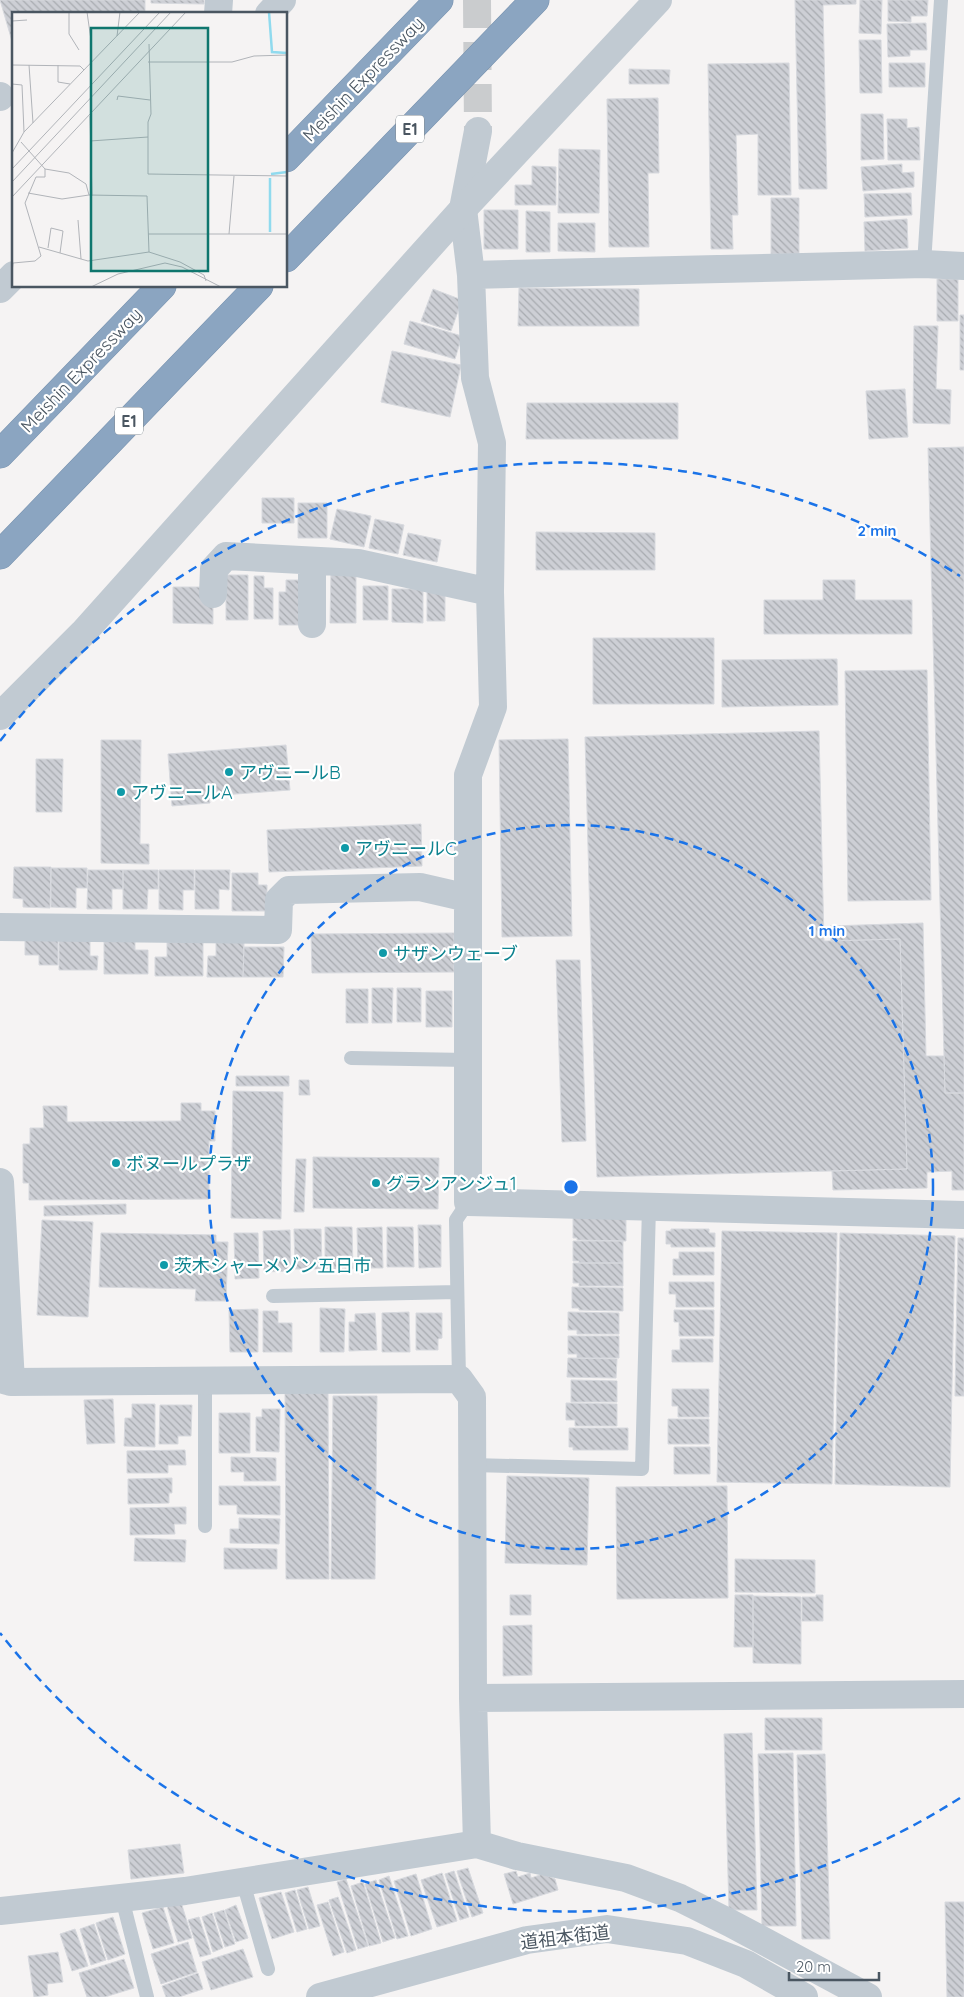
<svg xmlns="http://www.w3.org/2000/svg" width="964" height="1997" font-family="Quicksand,'Noto Sans JP',sans-serif">
<style>
.building{fill:url(#building-back-hatch);stroke:#d7d9de}
.lines{fill:none;stroke-linecap:round;stroke-linejoin:round}
.minor-tunnel{stroke:#caccce;stroke-width:28;stroke-dasharray:28 14;stroke-linecap:butt}
.motorway-casing{stroke:#7690ad;stroke-width:29}
.service{stroke:#c1cad2;stroke-width:14}
.minor{stroke:#c1cad2;stroke-width:28}
.tertiary{stroke:#c1cad2;stroke-width:28}
.motorway{stroke:#8ba5c1;stroke-width:28}
.ring{fill:none;stroke:#1a73e8;stroke-width:2.5;stroke-dasharray:9 6}
.culture-dot{fill:#0f9aa8;stroke:#fff;stroke-width:2}
.labels{text-anchor:middle;dominant-baseline:central;stroke-width:4.5;stroke-linejoin:round;paint-order:stroke}
.shield{fill:#fff;stroke:#808990;stroke-width:1}
.shield-label{font-size:16px;font-weight:bold;fill:#4a5661}
.street-label{font-size:18px;fill:#4a5661;stroke:#fff}
.culture-label{font-size:18px;fill:#0d838f;stroke:#fff;text-anchor:start}
.inset-river{fill:none;stroke:#90daee;stroke-width:2.5}
.inset-road{fill:none;stroke:#b1b4b9;stroke-width:1}
.view{fill:#0f766e;fill-opacity:0.15;stroke:#0f766e;stroke-width:2.5}
.inset-edge{fill:none;stroke:#4a5661;stroke-width:2.5}
.centre{fill:#1a73e8;stroke:#fff;stroke-width:2.5}
.ring-label{font-size:15px;text-anchor:middle;font-weight:bold;fill:#1a73e8;stroke:#fff;stroke-width:4.5;stroke-linejoin:round;paint-order:stroke}
</style>
<defs>
<pattern id="building-back-hatch" width="6" height="6" patternUnits="userSpaceOnUse" patternTransform="scale(1.25)"><rect width="6" height="6" fill="#cdcfd5"/><path d="M-1 5l2 2M0 0l6 6M5-1l2 2" fill="none" stroke="#a8abb0"/></pattern>
</defs>
<rect width="100%" height="100%" fill="#f5f3f3"/>
<path class="building" d="M0 0H145V14H14V48Z
M151 0H204V4L151 3Z
M795 0H856V4L823 5 827 189H799Z
M860 0H882L881 34 859 33Z
M888 0H928L927 16H911V22L888 21Z
M926 23 927 50H910V56L888 57 887 24Z
M859 40H881L882 93H860Z
M789 63 791 195H758V134L736 135 738 215H732L733 249H711L708 64Z
M889 63H925V87H889Z
M629 69 670 70 669 84H629Z
M658 98 659 173H648L649 247H609L607 99Z
M861 114H883L884 159 861 160Z
M887 119H907V128L919 127 920 160H888Z
M559 149 600 150 599 213H558Z
M902 164V173L914 172V187L863 191 861 167Z
M532 166 556 167V205H515V185H532Z
M911 193 912 215 865 217 864 194Z
M771 198H799V254H771Z
M484 210H518V249H484Z
M526 211 550 212V252H526Z
M907 219 908 248 865 251 864 222Z
M558 223H595V252L558 251Z
M937 279H958V321H937Z
M519 288 639 289V326H518Z
M433 289 462 300 451 331 421 321Z
M960 315H964V370H960Z
M410 321 462 336 455 359 404 344Z
M914 326H938L936 389 951 390 950 424 913 423Z
M392 351 461 365 450 417 381 402Z
M905 389 908 437 869 439 866 391Z
M527 403H678V439H526Z
M964 447V1093H945L928 448Z
M262 498H294V523H262Z
M298 503H327V538H298Z
M337 509 371 516 364 547 330 539Z
M375 519 404 525 398 554 369 548Z
M536 532 655 533V570H536Z
M408 533 441 540 437 562 403 555Z
M331 572H356V623H330Z
M226 575H248V620H226Z
M254 576H264V588H273V619H254Z
M286 580H304V625H279V592H286Z
M823 580H855V600H912V634H764V600H823Z
M363 586H388V620H363Z
M173 587H202L213 595V624L173 623Z
M392 589H423V623L392 622Z
M427 590H445V621H427Z
M593 638H714V704H593Z
M837 659 838 705 722 707V660Z
M927 670 931 900 848 901 845 671Z
M819 731 824 941 900 939 907 1169 597 1177 585 737Z
M568 739 572 936 502 937 499 740Z
M101 740H141L140 844H149V864L101 863Z
M286 745 290 790 209 796 210 803 172 806 168 754Z
M36 759H63L62 812H36Z
M421 824 422 866 269 872 267 830Z
M14 867H51L50 908 23 907V899L13 898Z
M51 868H87V888H76V908L51 907Z
M88 870H123V889H112V909H87Z
M123 870H158V889H148L147 909H123Z
M159 870H194V890H183V910L159 909Z
M195 870H230L229 890 219 889V909H195Z
M232 873H258V885H267V911H232Z
M923 923 926 1056H944L945 1093H964V1190H952V1171L927 1172V1188L833 1190 832 1171 907 1169 900 939 831 941 830 926Z
M454 933V972L312 973 311 934Z
M25 934H58V965H39V955H25Z
M59 936H90V956H98L97 970H59Z
M104 939H135V950H148V974H104Z
M216 941H244L243 977H207L208 956H216Z
M167 942H203V976H155V957H167Z
M244 947H284L283 977H243Z
M556 960H580L586 1141 562 1142Z
M372 988H393L392 1023H372Z
M397 988H421V1022H397Z
M346 989H368V1023H346Z
M426 991H452V1027H426Z
M236 1076H289V1086H236Z
M299 1080H309L310 1095H299Z
M233 1091 283 1092 281 1219 231 1218Z
M181 1103H201V1111H215V1141H209V1199L29 1200V1183H23V1144H30V1128H44L43 1106H67V1122L181 1121Z
M313 1157 439 1158 438 1209 313 1208Z
M296 1159H306L304 1212H294Z
M126 1204V1214L44 1216V1206Z
M626 1216V1241L577 1240V1238H573V1217Z
M42 1220 93 1222 88 1317 37 1315Z
M418 1225H441V1267L419 1268Z
M325 1227H352L353 1269 325 1270Z
M382 1227 383 1268H358L357 1228Z
M387 1227H413L414 1267H387Z
M294 1229H321L322 1269H295Z
M671 1229H709V1233H715V1247H671V1244H666V1231H671Z
M290 1230 291 1271 264 1272 263 1231Z
M722 1231 837 1233 832 1484 717 1482Z
M101 1233 216 1235V1242H228L226 1301H195L196 1289 99 1287Z
M234 1233H258L259 1278 235 1279Z
M840 1233 955 1236 950 1487 835 1484Z
M958 1238H964V1396H955Z
M573 1241H623V1263H579V1261H573Z
M679 1252H714V1275H673V1259H679Z
M573 1263H623V1286H579V1283H573Z
M669 1282H714V1307H676V1294H669Z
M572 1287 623 1288V1311L579 1310V1308H572Z
M320 1308 345 1309 344 1352H320Z
M258 1309V1352H230L229 1310Z
M674 1310H714V1336H679V1322H674Z
M263 1311H278V1323H292V1352H263Z
M409 1312 410 1352H382V1313Z
M568 1312 619 1313V1334H577V1330H568Z
M375 1313 377 1350 349 1351V1322H355V1314Z
M416 1313H442V1338L438 1339V1350H416Z
M568 1336H619V1358H577V1354H568Z
M680 1339H713V1362H672V1350H680Z
M568 1358 617 1359 616 1378 567 1377Z
M571 1380 617 1381V1402H571Z
M672 1389H709V1417H678V1406H672Z
M285 1393H328L329 1579H286Z
M333 1396H377L375 1579H331Z
M113 1399 115 1443 87 1444 84 1400Z
M566 1403 617 1404V1426H575V1420H566Z
M132 1404H155V1447L124 1446 125 1418H132Z
M160 1405H192L191 1436H178V1444H159Z
M262 1409H280L279 1452 256 1451V1417H262Z
M219 1413H250V1453H219Z
M668 1419H709V1444H668Z
M569 1428H628V1450H573V1447H569Z
M674 1447H710V1474H674Z
M185 1450 186 1465H168V1473H127V1451Z
M231 1457 276 1458V1481H244V1472H231Z
M507 1476 589 1478 587 1565 505 1563Z
M172 1478V1493H169V1503L128 1504V1479Z
M219 1486H280V1515L237 1514V1505H219Z
M727 1486 728 1598 617 1599 616 1487Z
M186 1507V1524H174L175 1534 130 1535V1508Z
M239 1518 280 1519 279 1544 230 1543V1529H239Z
M135 1538 186 1540 185 1562 134 1561Z
M224 1548 277 1549V1569H224Z
M735 1559 815 1560V1593L735 1592Z
M510 1595H531V1615H510Z
M735 1595H753V1647H734Z
M816 1595H823V1621H802V1597H816Z
M753 1596 801 1597V1664L753 1663Z
M532 1625V1675L503 1676V1626Z
M765 1718H822V1750H765Z
M752 1733 757 1910H729L724 1734Z
M793 1753 796 1926H762L758 1754Z
M825 1754 830 1939H802L797 1755Z
M180 1844 184 1873 131 1879 128 1850Z
M468 1868 483 1913 472 1917 457 1871Z
M454 1871 469 1917 460 1920 445 1874Z
M516 1871 518 1877 530 1873 531 1878 543 1874 555 1879 558 1890 513 1904 504 1874Z
M442 1873 457 1921 437 1927 421 1880Z
M416 1874 432 1929 411 1936 394 1881Z
M389 1876 408 1936 397 1939 379 1880Z
M346 1879 368 1946 358 1949 337 1882Z
M376 1880 395 1938 383 1942 365 1884Z
M363 1882 381 1943 369 1946 351 1886Z
M308 1887 320 1926 309 1929 297 1890Z
M295 1890 307 1929 297 1932 285 1893Z
M281 1892 294 1932 272 1939 259 1898Z
M338 1897 356 1950 347 1953 329 1900Z
M181 1902 192 1938 178 1942 167 1906Z
M328 1902 344 1952 333 1956 317 1905Z
M945 1902H964V1997H947Z
M236 1905 248 1938 236 1942 225 1910Z
M163 1907 174 1943 153 1949 142 1913Z
M224 1910 235 1944 225 1947 214 1913Z
M212 1913 223 1948 213 1952 202 1917Z
M113 1917 125 1954 108 1960 96 1923Z
M199 1917 211 1954 200 1957 188 1920Z
M94 1924 106 1960 91 1965 80 1929Z
M75 1929 88 1966 72 1971 60 1934Z
M188 1942 197 1972 161 1984 151 1954Z
M243 1949 253 1977 211 1990 202 1962Z
M58 1952 63 1982 47 1984 48 1995 34 1997 28 1956Z
M124 1959 134 1988 105 1997H87L79 1973Z
M198 1973 203 1989 179 1997H166L162 1986Z"/>
<g class="lines">
<path class="minor-tunnel" d="M477 0 478 131"/>
<g class="motorway-casing">
<path id="motorway" d="M286 158 439 0
M286 258 535 0
M0 454 162 286
M0 555 259 286"/>
</g>
<path class="service" d="M924 264 941 0
M351 1058 468 1060
M273 1296 457 1292
M459 1379 456 1220 468 1202
M205 1381V1526
M472 1465 642 1469 649 1207
M243 1882 268 1969
M122 1898 147 1997"/>
<path class="minor" d="M218 14 219 0
M0 96V97
M478 131 463 209 471 275 475 378 492 443 490 592 493 707 468 775V1202L964 1215
M471 275 924 264 964 266
M213 594 214 569 226 556 358 563 490 592
M312 624V561
M0 927 278 930 279 900 289 890 420 887 468 898
M0 1182 11 1382
M0 1379 11 1382 459 1379 472 1397 473 1698 477 1844 517 1856 626 1878 680 1898 730 1923 868 1997
M473 1698 964 1694
M0 1911 185 1891 477 1844
M320 1997 527 1940 607 1929 687 1941 746 1964 804 1997"/>
<path class="tertiary" d="M269 14 282 0
M0 289 14 275
M0 716 83 633 463 209 658 0"/>
<use href="#motorway" class="motorway"/>
</g>
<g class="ring">
<circle cx="571" cy="1187" r="362"/>
<path d="M960 1798A724 724 0 0 1 0 1633M0 741A724 724 0 0 1 960 576"/>
</g>
<g class="culture-dot">
<circle cx="229" cy="772" r="5"/>
<circle cx="121" cy="792" r="5"/>
<circle cx="345" cy="848" r="5"/>
<circle cx="383" cy="953" r="5"/>
<circle cx="116" cy="1163" r="5"/>
<circle cx="376" cy="1183" r="5"/>
<circle cx="164" cy="1265" r="5"/>
</g>
<g class="labels">
<g class="shield">
<rect x="396" y="115.5" width="28" height="27" rx="4"/>
<rect x="115" y="407.5" width="28" height="27" rx="4"/>
</g>
<g class="shield-label">
<text x="410" y="129">E1</text>
<text x="129" y="421">E1</text>
</g>
<g class="street-label">
<text transform="translate(363 79) rotate(-46)">Meishin Expressway</text>
<text transform="translate(81 370) rotate(-46)">Meishin Expressway</text>
<text transform="translate(565 1937) rotate(-7)">道祖本街道</text>
</g>
<g class="culture-label">
<text x="239" y="772">アヴニールB</text>
<text x="131" y="792">アヴニールA</text>
<text x="355" y="848">アヴニールC</text>
<text x="393" y="953">サザンウェーブ</text>
<text x="126" y="1163">ボヌールプラザ</text>
<text x="386" y="1183">グランアンジュ1</text>
<text x="174" y="1265">茨木シャーメゾン五日市</text>
</g>
</g>
<g transform="translate(12 12)">
<rect width="275" height="275" fill="#f5f3f3"/>
<path class="inset-river" d="M257 0 260 40 275 41M259 162 275 160M258 220V166"/>
<path class="inset-road" d="M57 0V22L67 38M75 0 79 28M0 9 15 8M105 24 108 0M137 32 139 102 136 110V162L275 164M136 50H220L242 44 275 43M0 53 68 54 72 58M17 53 21 111M46 53V70L58 72M0 72 10 73 12 120M105 88 106 84 138 88M78 104 80 184M78 129 136 125M0 141 12 120 128 0M0 157 148 0M33 157 57 161 74 172 77 183M0 170 159 0M16 181 50 187 77 183 135 184 137 240 168 250 192 263 194 269M0 185 174 0M66 208 69 247M136 222H275M217 222 222 164M27 235 76 249 137 240M36 236 39 216 51 219 48 241M0 261 1 251 23 249 29 244 13 191 24 165H33V157L9 130M79 275 106 262 153 251 170 255 209 275"/>
<path class="view" d="M79 16H196V259H79Z"/>
<rect width="275" height="275" class="inset-edge"/>
</g>
<circle cx="571" cy="1187" r="8" class="centre"/>
<g class="ring-label">
<text x="877" y="536">2 min</text>
<text x="827" y="936">1 min</text>
</g>
<path d="M789 1972v8h90v-8" fill="none" stroke="#4a5661" stroke-width="2.5"/>
<text x="796" y="1972" font-size="15" fill="#4a5661" stroke="#ffffff" stroke-width="4" paint-order="stroke">20 m</text>
</svg>
